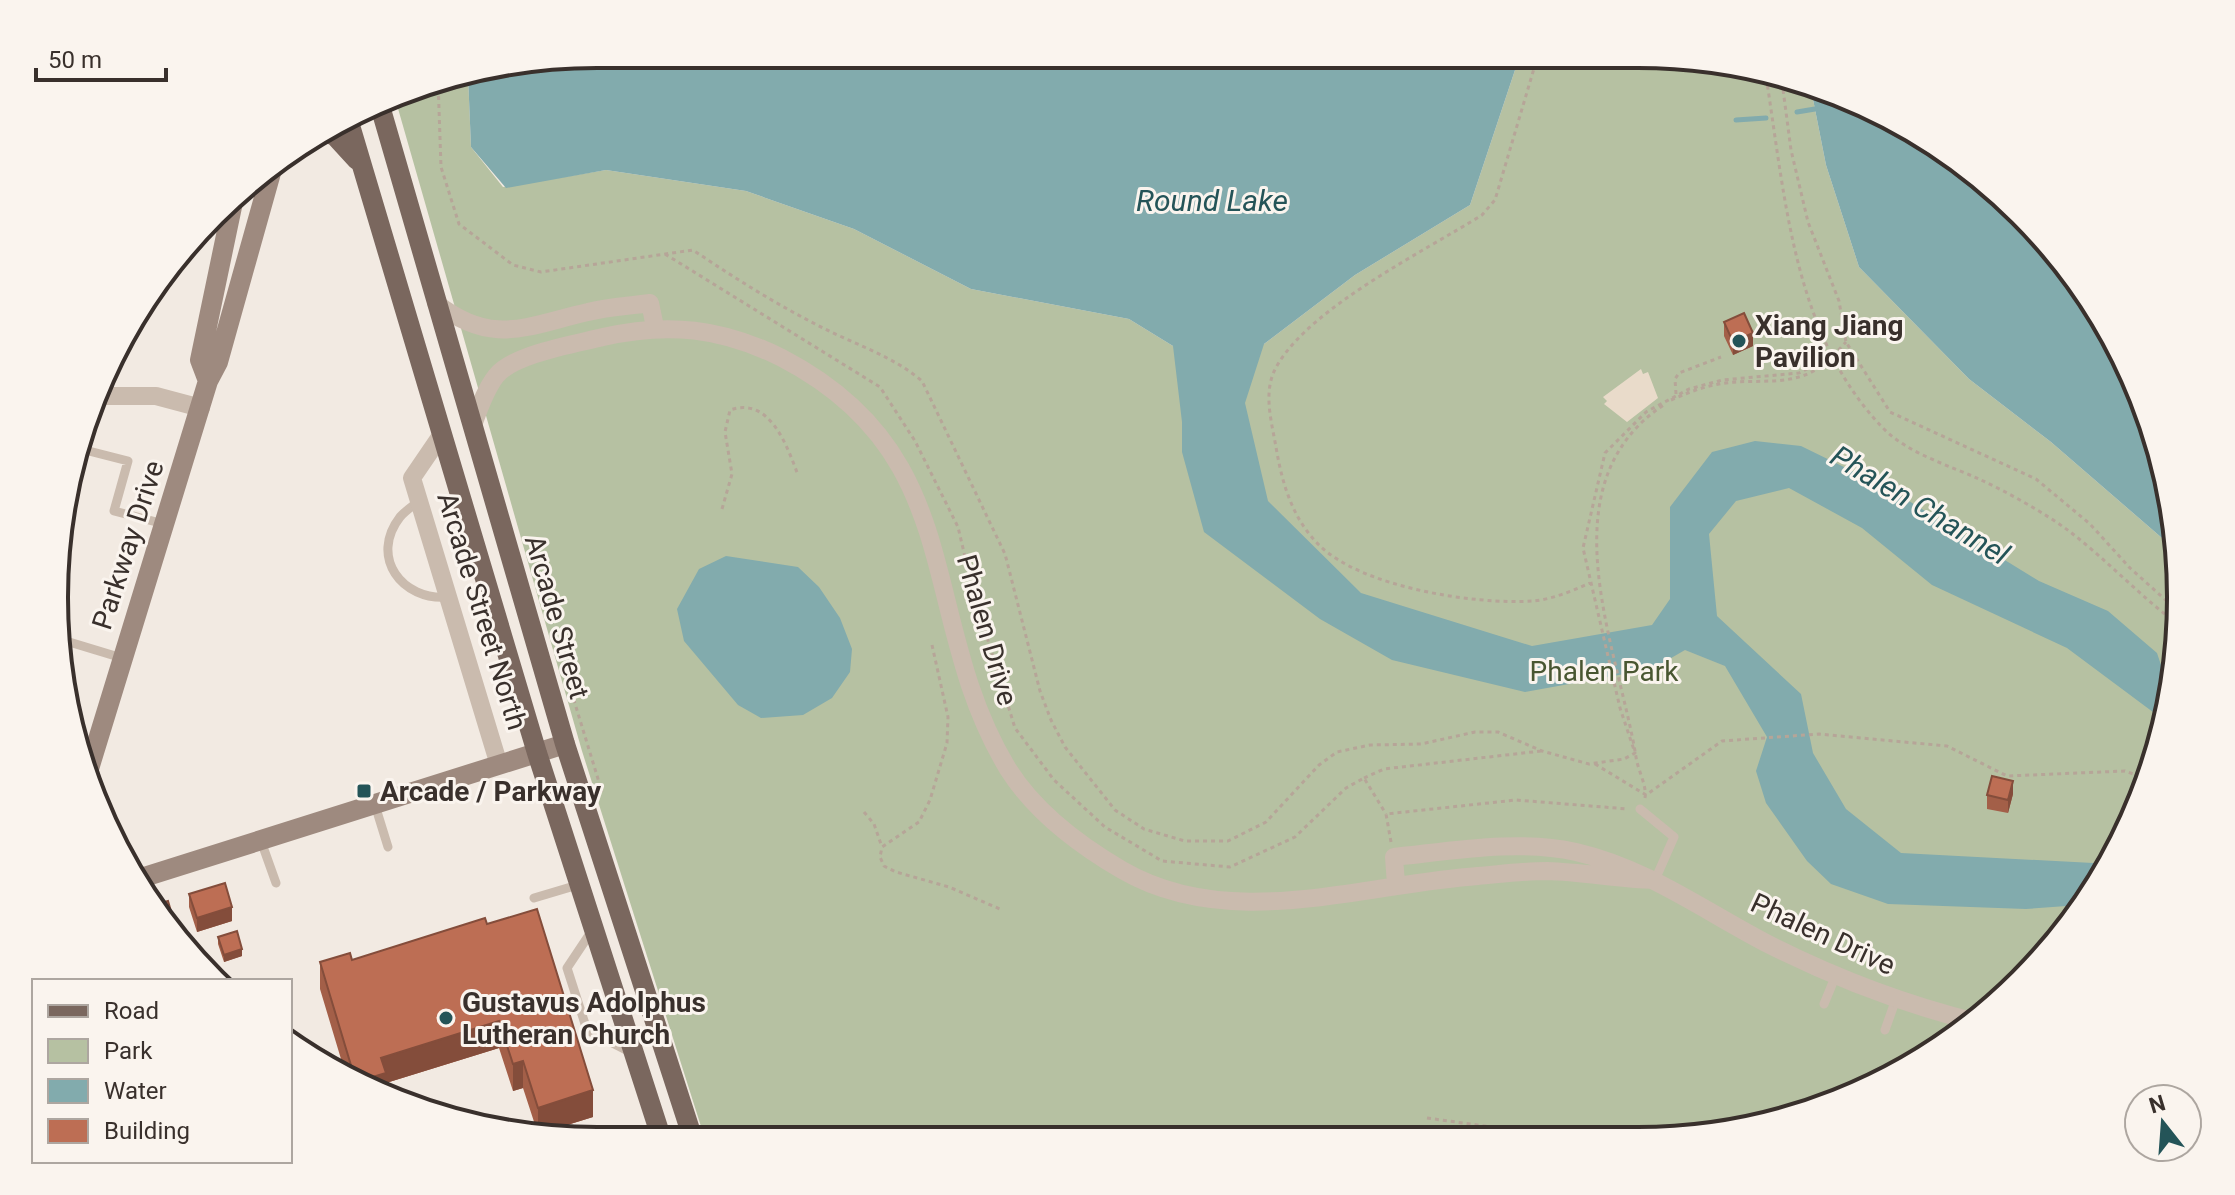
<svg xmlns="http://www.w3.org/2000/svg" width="2235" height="1195" font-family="Roboto,sans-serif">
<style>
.green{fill:#b6c1a2}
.plaza{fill:#e9dbca}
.water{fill:#82abad}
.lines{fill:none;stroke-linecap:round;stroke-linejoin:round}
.stream{stroke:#82abad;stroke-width:5}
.path{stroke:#b6a598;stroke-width:3;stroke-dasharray:4 4;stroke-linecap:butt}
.lane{stroke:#cabbae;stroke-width:9}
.street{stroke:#cabbae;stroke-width:18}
.secondary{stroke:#9e8a7f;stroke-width:20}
.primary{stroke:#7a675e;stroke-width:20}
.wall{fill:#a35f48}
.shaded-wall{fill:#844d3b}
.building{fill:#bd6e54;stroke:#844d3b;stroke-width:2}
.poi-dot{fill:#245458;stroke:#faf4ee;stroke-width:3}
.labels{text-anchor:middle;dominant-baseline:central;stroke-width:6;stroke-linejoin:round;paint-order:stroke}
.poi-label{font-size:28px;font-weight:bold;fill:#39302c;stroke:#faf4ee;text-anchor:start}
.street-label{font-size:28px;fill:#39302c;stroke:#faf4ee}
.park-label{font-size:28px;fill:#485631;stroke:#faf4ee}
.water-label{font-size:30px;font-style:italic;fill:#245458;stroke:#faf4ee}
.rim{fill:none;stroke:#39302c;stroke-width:4}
</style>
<rect width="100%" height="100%" fill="#f2eae2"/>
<path class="green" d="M1520 55C1617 55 1717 49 1810 84L1826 165 1859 267 1969 379 2051 442 2177 551 2180 634 2162 739 2125 838 2046 956 1968 1029 1846 1099 1709 1136 705 1139 582 751 395 98 422 83 468 75 471 147 503 187 606 170 746 191 854 229 971 289 1129 319 1173 346 1264 344 1355 275 1470 205Z"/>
<path class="plaza" d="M1641 369 1643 374 1648 372 1658 398 1627 422 1604 404 1607 401 1603 397Z"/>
<path class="water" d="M598 54 1520 55 1470 205 1355 275 1264 344 1245 403 1268 501 1361 593 1532 646 1652 625 1670 599V507L1712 452 1755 441 1801 446 1891 490 2039 581 2108 611 2157 653 2161 665 2173 677 2165 721 2067 648 1932 585 1862 528 1789 488 1736 501 1709 534 1717 616 1801 694 1813 753 1846 809 1901 853 2093 863 2112 857 2080 905 2026 909 1888 904 1831 884 1807 861 1766 803 1756 771 1767 737 1725 666 1685 650 1652 669 1525 692 1392 660 1320 619 1204 532 1182 452V422L1173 346 1129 319 971 289 854 229 746 191 606 170 506 188 471 147 468 75Z
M1810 84 1878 110 1969 167 2046 240 2108 326 2152 423 2176 527 2177 551 2051 442 1969 379 1859 267 1826 165Z
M726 556 798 567 819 587 840 618 852 649 850 672 832 698 803 715 761 718 738 705 684 641 677 609 699 569Z"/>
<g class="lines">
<path class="stream" d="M1797 112 1815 109
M1736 120 1766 118"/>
<path class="path" d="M1538 55 1495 200 1482 215C1423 252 1313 306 1278 364 1262 389 1271 419 1276 447 1282 483 1292 518 1319 545 1361 587 1474 605 1533 601 1553 599 1572 591 1590 583
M1765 70C1785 193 1792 334 1883 428 1907 453 1948 465 1979 479 2009 493 2043 512 2069 531 2107 560 2141 597 2180 626
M1781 74 1791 150 1808 222 1839 301 1846 342 1890 412 2036 479 2090 524 2130 568 2179 612
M438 80 441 167 459 224 513 265 541 272 693 250C736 279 779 306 825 329 857 345 894 357 922 381L1005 554 1040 691 1051 720 1065 747 1115 810 1144 829 1185 841H1228L1266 822 1319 765 1337 752 1370 745 1421 744 1475 732H1498L1542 751 1589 764 1624 759 1635 753 1620 708 1583 548 1605 453 1646 412 1689 389 1722 380 1799 373 1834 355
M665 254 880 387 915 441 958 527 974 595 1015 728 1054 780 1105 827 1162 861 1230 867 1295 837 1346 788 1364 778 1386 814
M1833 356 1846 342
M1676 394 1675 379 1679 373 1721 357
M1671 400C1687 393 1702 387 1719 384 1756 377 1797 390 1827 361
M722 509 732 474 725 432 730 410C770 396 787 446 798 475
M932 645 948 717 947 743 930 800 919 822 882 847 880 857 884 866 896 872 949 887 1000 909
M569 684 602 792
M1595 764 1646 795 1722 741 1819 734 1947 746 2007 776 2125 771 2147 779
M1364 778 1384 769 1541 751
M1645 798C1647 785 1638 771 1636 757 1618 646 1543 484 1665 404
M864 812 874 824 882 847
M1391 842 1386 814 1516 800 1628 809
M1427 1118 1499 1128 1528 1137"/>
<path class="lane" d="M77 448 128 461 114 511 164 524
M420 500C414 505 405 511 400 517 369 557 402 601 448 597
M56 638 122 658
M375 805 388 847
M1640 809 1674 837 1655 880
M261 841 276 883
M534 898 581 884
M593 929 567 968 587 1030 630 1052
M1824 1004 1836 975
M1885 1030 1896 999"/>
<path class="street" d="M436 303C493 347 526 326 588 312 608 307 629 306 650 303L655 327
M100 396H156L201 408
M473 425C479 409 485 390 496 376 513 354 575 344 603 337 668 322 722 328 782 358 971 456 916 617 1008 769 1035 812 1079 845 1122 870 1230 933 1363 884 1478 876 1501 874 1524 871 1547 871 1583 872 1619 879 1655 880
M442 434 412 478 499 765
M1396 884 1394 857C1452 851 1519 839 1576 852 1646 868 1703 910 1766 943 1833 977 1903 1004 1976 1022"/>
<path class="secondary" d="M208 381 200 360 233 202
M88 772 208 381 218 362 274 162
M141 878 565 744"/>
<path class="primary" d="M380 106 565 744 693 1139
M349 122 537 753 662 1140
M328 133 335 136 357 160"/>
</g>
<path class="wall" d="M1724 322 1753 346 1733 355 1724 336Z
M2013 794 2008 813 1987 809V795Z
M189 894 232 921 197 932 189 907Z
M487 924 593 1117 538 1134 523 1088 513 1091 499 1048 386 1083V1096L357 1085 347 1079 320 989V962L352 960Z
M218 937 242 956 224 962 218 944Z"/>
<path class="shaded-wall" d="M1753 333V346L1733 355V342Z
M2013 781V794L2008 813V800Z
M232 907V921L197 932V918Z
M242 949V956L224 962V955Z
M499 1021V1048L386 1083V1096L356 1084V1082L381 1058Z
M523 1061V1088L513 1091V1064Z
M593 1090V1117L538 1134V1108Z"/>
<path class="building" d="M1744 313 1753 333 1733 342 1724 322Z
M1992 776 2013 781 2008 800 1987 795Z
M225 883 232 907 197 918 189 894Z
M168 901 175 925 170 926 157 904Z
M537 909 593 1090 538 1108 523 1061 513 1064 499 1021 381 1058 386 1073 356 1082 320 962 350 953 352 960 485 918 487 924Z
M237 931 242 949 224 955 218 937Z"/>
<g class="poi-dot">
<circle cx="1739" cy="341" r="8"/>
<rect x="356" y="783" width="16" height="16" rx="4"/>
<circle cx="446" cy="1018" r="8"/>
</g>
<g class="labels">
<g class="poi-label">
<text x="1755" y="325">Xiang Jiang<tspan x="1755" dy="32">Pavilion</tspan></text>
<text x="380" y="791">Arcade / Parkway</text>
<text x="462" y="1002">Gustavus Adolphus<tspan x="462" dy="32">Lutheran Church</tspan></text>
</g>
<g class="street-label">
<text transform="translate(128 545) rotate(-72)">Parkway Drive</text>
<text transform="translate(482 611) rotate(73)">Arcade Street North</text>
<text transform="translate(557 617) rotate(74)">Arcade Street</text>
<text transform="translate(987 630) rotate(74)">Phalen Drive</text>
<text transform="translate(1823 934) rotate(25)">Phalen Drive</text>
</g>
<g class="park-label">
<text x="1604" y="671">Phalen Park</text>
</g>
<g class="water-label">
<text x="1212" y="200">Round Lake</text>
<text transform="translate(1920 505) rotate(31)">Phalen Channel</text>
</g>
</g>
<path d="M0 0H2235V1195H0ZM597 68H1638A529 529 0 0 1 2167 597V598A529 529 0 0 1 1638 1127H597A529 529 0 0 1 68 598V597A529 529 0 0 1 597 68Z" fill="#faf4ee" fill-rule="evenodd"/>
<path class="rim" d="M597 68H1638A529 529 0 0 1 2167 597V598A529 529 0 0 1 1638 1127H597A529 529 0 0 1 68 598V597A529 529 0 0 1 597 68Z"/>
<rect x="32" y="979" width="260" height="184" fill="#faf4ee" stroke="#ada6a0" stroke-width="2"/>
<rect x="48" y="1005" width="40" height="12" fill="#7a675e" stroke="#ada6a0" stroke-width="2"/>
<text x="104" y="1019" font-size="24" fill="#39302c">Road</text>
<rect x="48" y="1039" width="40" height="24" fill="#b6c1a2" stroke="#ada6a0" stroke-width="2"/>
<text x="104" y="1059" font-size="24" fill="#39302c">Park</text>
<rect x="48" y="1079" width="40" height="24" fill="#82abad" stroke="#ada6a0" stroke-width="2"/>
<text x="104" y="1099" font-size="24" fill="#39302c">Water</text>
<rect x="48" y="1119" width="40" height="24" fill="#bd6e54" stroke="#ada6a0" stroke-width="2"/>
<text x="104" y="1139" font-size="24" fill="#39302c">Building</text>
<g transform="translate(2163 1123) rotate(343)"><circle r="38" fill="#faf4ee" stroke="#ada6a0" stroke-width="2"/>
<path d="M0-6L14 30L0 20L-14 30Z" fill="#245458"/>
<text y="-12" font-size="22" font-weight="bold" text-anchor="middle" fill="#39302c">N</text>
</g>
<path d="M36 68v12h130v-12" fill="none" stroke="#39302c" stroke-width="4"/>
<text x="48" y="68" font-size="24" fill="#39302c" stroke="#faf4ee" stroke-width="6" paint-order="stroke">50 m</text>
</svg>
